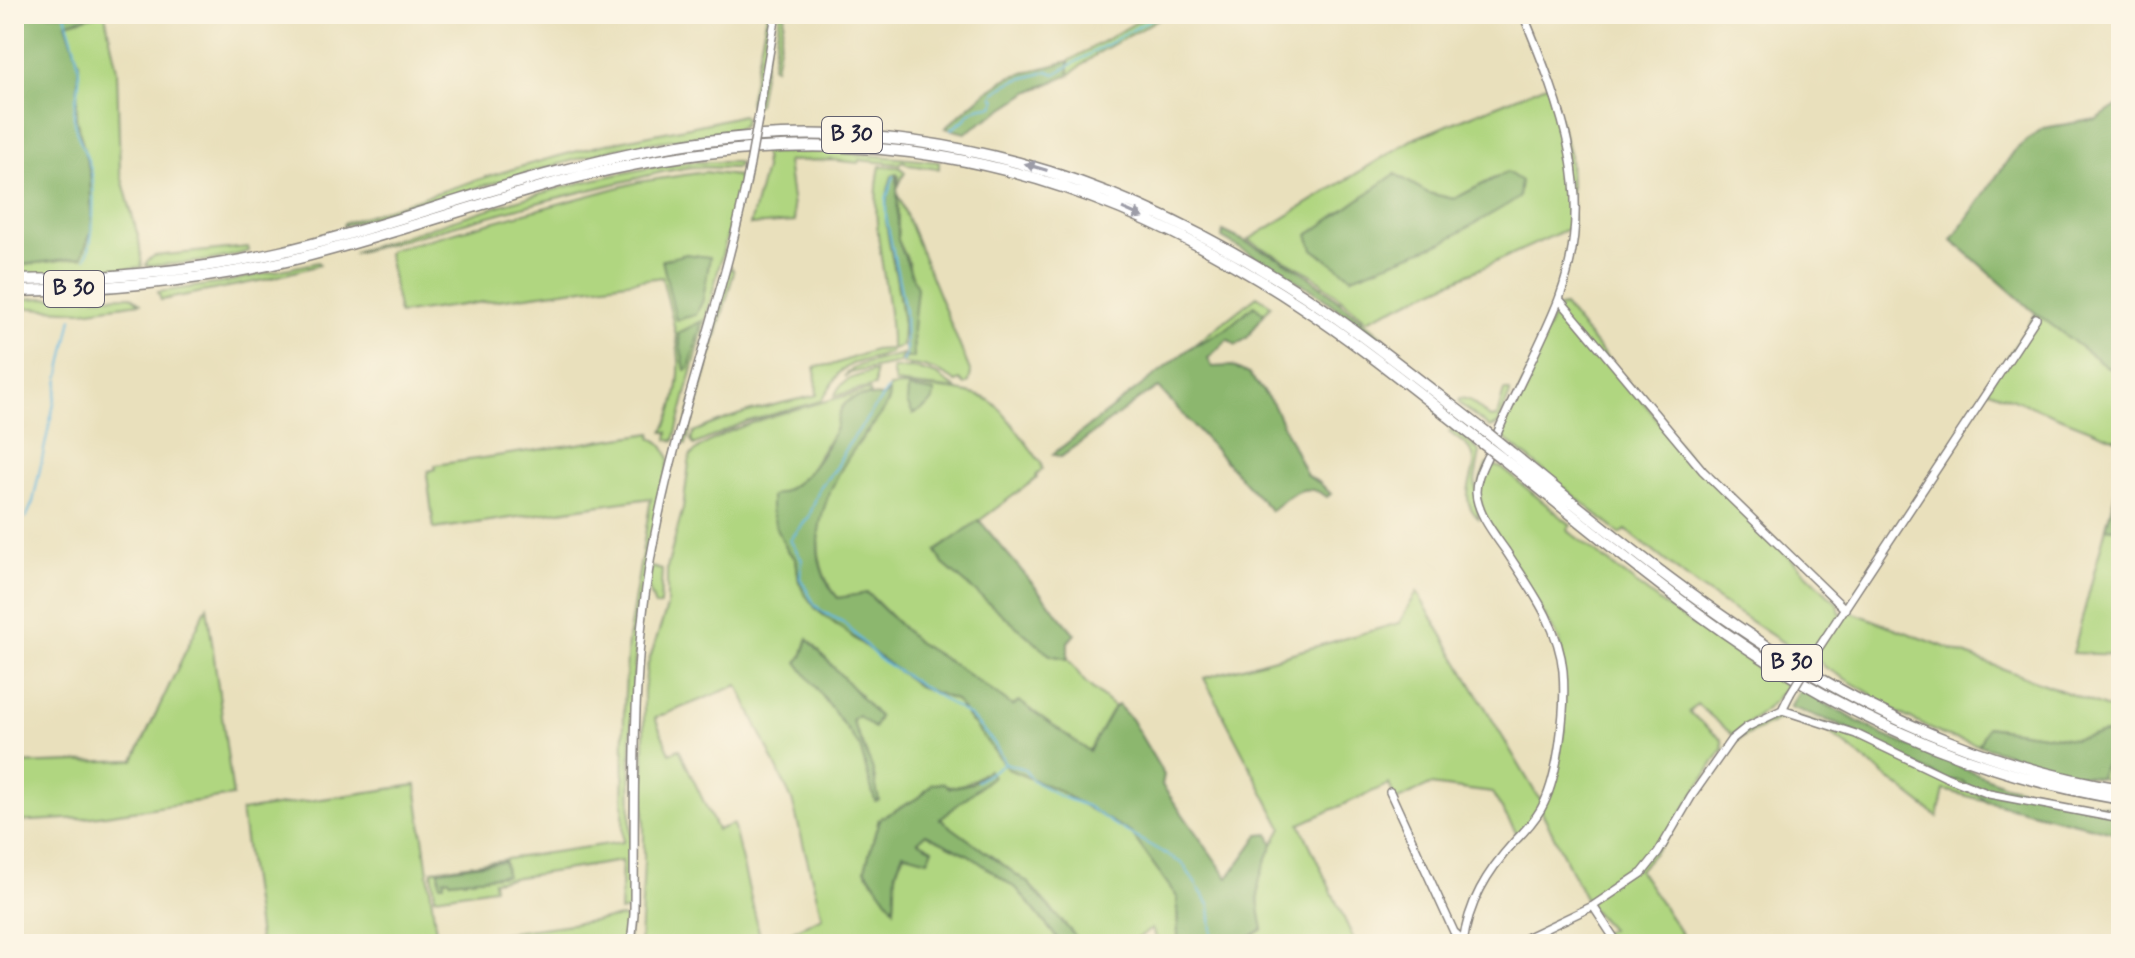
<svg xmlns="http://www.w3.org/2000/svg" width="2135" height="958" font-family="Mynerve,sans-serif">
<style>
.green{fill:#b0d680;stroke:#697c5e;stroke-width:2;fill-rule:evenodd}
.forest{fill:#8cb76e;stroke:#576c54;stroke-width:2}
.lines{fill:none;stroke-linecap:round;stroke-linejoin:round}
.stream{stroke:#63b8e0;stroke-width:2}
.minor-casing{stroke:#86817c;stroke-width:10}
.highway-casing{stroke:#86817c;stroke-width:13}
.minor{stroke:#fff;stroke-width:7}
.highway{stroke:#fff;stroke-width:10}
.minor-bridge-casing{stroke:#86817c;stroke-width:10;stroke-linecap:butt}
.highway-bridge-casing{stroke:#86817c;stroke-width:13;stroke-linecap:butt}
.minor-bridge{stroke:#fff;stroke-width:7}
.highway-bridge{stroke:#fff;stroke-width:10}
.oneway{fill:#9c9ca7}
.labels{text-anchor:middle;dominant-baseline:central;stroke-width:6;stroke-linejoin:round;paint-order:stroke}
.shield{fill:#fcf5e5;stroke:#63616e;stroke-width:2}
.shield-label{font-size:22px;font-weight:bold;fill:#22223b}
</style>
<rect width="100%" height="100%" fill="#fcf5e5"/>
<filter id="ink" filterUnits="userSpaceOnUse"><feTurbulence type="fractalNoise" baseFrequency=".0125" numOctaves="2"/><feDisplacementMap in="SourceGraphic" scale="16" xChannelSelector="R" yChannelSelector="G"/><feConvolveMatrix kernelMatrix="1 2 1 2 8 2 1 2 1" color-interpolation-filters="sRGB"/></filter>
<filter id="wash" filterUnits="userSpaceOnUse"><feTurbulence type="fractalNoise" baseFrequency=".006" numOctaves="4" result="noise"/><feDisplacementMap in="SourceGraphic" scale="32" xChannelSelector="R" yChannelSelector="G"/><feGaussianBlur stdDeviation="1.8" result="paint"/><feColorMatrix in="noise" values="0 0 0 0 0 0 0 0 0 0 0 0 0 0 0 0 0 1.4 0 .05"/><feComposite in="paint" operator="in"/></filter>
<g filter="url(#wash)">
<rect width="100%" height="100%" fill="#e9e0bc"/>
<path class="green" d="M99 14H105L117 70 120 171 139 240 142 267 91 272 14 274V266L83 257 90 174 76 118 79 63 66 23Z
M767 14H773L758 104 752 108 749 102Z
M780 14H785L775 68 772 66Z
M1151 14H1167L1098 53 1069 75V61Z
M1549 84 1570 156 1572 227 1367 320 1311 274 1248 240 1413 139ZM1507 172 1352 277 1395 174 1428 193 1454 199Z
M742 115 745 119 743 125 733 131 616 148 343 226 344 223C433 194 523 163 615 142 658 133 700 126 742 115Z
M827 151 939 162V169L909 165 903 161 898 164 859 160V163L832 160 787 161 795 222 750 225 765 169 764 153Z
M692 162H737L739 165 735 168 691 167 662 172 544 201 355 253 357 251C464 218 581 174 692 162Z
M880 166 899 167 905 172 898 187 899 176H892L897 281 903 324 902 346 891 349 890 353 852 364 840 372 821 401 745 422 694 445 691 440 694 432C738 412 771 406 817 395L815 367 835 364 874 350 891 349C892 288 867 227 880 166Z
M705 172 737 176 740 180V186L674 441 667 440 668 432H663C692 373 676 337 662 277L399 314 388 254 390 250 638 182Z
M897 193 971 373 969 382 965 385 960 380 956 382C940 370 922 365 902 364L906 358 914 357 909 263 898 240Z
M248 247 249 251C217 262 180 264 146 266L147 261 154 256Z
M318 262 320 265 264 280 161 300 158 292 222 283Z
M730 265 734 272 686 444 681 441Z
M131 296 140 303 82 311 14 307V299Z
M1257 296 1271 305 1264 314 1254 305 1225 330 1190 348Z
M1564 306 1697 467 1838 604 1840 613 1845 615 1852 612 2121 713V782L2098 778 2118 739 2106 733 2073 739 1987 727 1979 745 1945 736 1870 699 1871 694 1823 666V664L1806 653 1802 655 1697 586 1626 530 1620 534 1500 435 1557 308Z
M2036 313 2121 377V441L1987 389Z
M903 354 899 363 850 373 844 377C854 362 886 359 903 354Z
M914 368 937 375 957 390 895 383 892 369Z
M875 371V386L835 396C840 378 859 376 875 371Z
M902 386C925 388 969 389 989 400 1004 409 1030 449 1041 463L1042 469 1036 476 1037 478 937 552 944 564 1050 655 1068 659 1085 682 1114 707 1090 751 1013 706 959 668 917 642 868 593 838 598C806 560 817 504 842 464 851 452 889 409 889 399 890 395 888 391 889 387Z
M869 390 871 394 851 399 842 407 835 430 806 476 784 492 787 550 796 559 799 582 817 610 918 686 955 700 1008 769 1055 789 1131 833 1177 897 1178 937 1183 944H1159L1152 929 1127 944H1082L1028 883 940 819 987 770C969 785 955 790 932 784L920 797 879 819 865 870 894 907C896 867 893 860 926 834L969 855 1018 890 1062 944H767L822 917 792 800 738 685 655 718 670 753 679 749 717 830 733 824 762 944H640L644 862V691L647 667 667 607V568L683 508 690 456C723 423 822 403 869 390ZM807 640 841 679 861 695 858 715 852 720 876 781C869 769 865 757 859 745 843 715 818 688 798 661L802 657Z
M1504 391H1510V394L1498 425 1490 428 1459 403 1460 398 1469 400 1490 418 1497 417Z
M1453 428 1480 452 1475 480 1479 519C1453 494 1482 473 1472 453 1469 445 1456 438 1449 432Z
M652 433 651 438C662 442 667 450 669 460 656 522 642 583 636 646 628 734 631 822 631 909L620 912 622 861 493 881 494 888 435 897 432 870 623 842 624 708 628 639 651 498 434 529 427 475 428 471 436 469 435 465ZM505 862 506 875 451 881 448 878 444 879 440 870Z
M1487 464 1502 468 1571 525 1567 530 1576 537 1669 609 1787 687 1766 709 1733 735 1697 704 1689 712 1722 740 1723 748 1664 841 1639 870 1688 944H1583L1610 929 1589 906 1540 808 1519 837 1492 793 1430 785 1396 801 1389 784 1300 824 1356 944H1246L1244 940 1263 929C1252 883 1260 868 1282 828L1204 678 1399 623 1417 592 1538 797 1546 801 1564 730 1560 641 1483 512C1478 492 1477 482 1487 464Z
M2106 527 2121 529V655L2073 653Z
M651 567 662 570 660 605 655 606 648 586Z
M207 606 233 796 85 818 14 822V764L134 760Z
M1783 713 1839 729 1841 725 1945 780 1962 781 1986 801 1944 790 1938 817 1825 729 1782 718 1737 740 1723 752 1748 730Z
M416 785 437 939 406 944H260L241 811Z
M622 917 629 921 628 944H443L445 941Z"/>
<path class="forest" d="M14 14H99L66 23 79 63 76 118 90 174 92 229 82 257 14 266Z
M1069 61V75L1029 92 965 133 945 128 986 92 1009 77Z
M2121 103V377L2033 311 1952 240 2015 150 2043 128 2097 119Z
M1507 172 1521 181 1519 198 1443 242 1352 277 1313 249 1308 235 1395 174 1428 193 1454 199Z
M897 174 898 240 917 288 913 329 914 358H906C905 332 901 307 897 282 890 245 879 213 892 176Z
M1223 231 1279 258 1307 275 1384 338 1378 339 1311 289 1222 238Z
M686 254 710 257 703 300 696 315 676 320 662 260Z
M1254 305 1264 314 1247 338 1236 345 1228 339 1208 358 1212 367 1232 366 1249 374 1273 404 1307 476 1320 483 1331 494 1327 497C1305 480 1289 495 1271 511L1159 388 1146 394 1061 457 1053 454 1190 348 1225 330Z
M702 321 689 369 685 370 678 333Z
M908 388 934 392C936 404 923 409 913 414L907 403Z
M888 393 890 397C884 414 872 424 862 438 829 482 796 549 838 598L867 593 917 642 959 668 1013 706 1019 701 1089 751 1114 707 1118 705 1131 719 1164 775 1162 785 1228 878 1259 835 1269 834 1273 844C1257 880 1254 890 1263 929L1245 940 1246 944H1183L1178 937 1177 897 1131 833 1055 789 1008 769 955 700 918 686 817 610 804 593 799 582 796 559 787 550 777 529 771 510V496C802 487 822 459 835 430 838 423 838 412 843 406 853 393 871 396 884 397Z
M2121 472V529L2106 527Z
M979 520 1075 634 1068 642V659L1050 655 943 564 936 551Z
M808 639 879 717 874 728 858 716 852 720 872 767 879 800 875 801 860 747 797 662 802 657Z
M1800 690 1885 736 2005 785 2058 798 2121 808V834L1986 801 1962 781 1945 780 1841 725 1790 707Z
M1987 727 2073 739 2105 733 2118 739 2098 778 2059 770 1979 745Z
M988 770 993 776 940 819 1028 883 1082 944H1062L1018 890 969 855 926 834 918 841 933 849 928 860 903 853 896 871 894 909 865 869 879 819 920 797 932 784 944 783 949 788 972 783Z
M504 861 506 875 451 881 448 878 444 879V884H440L439 870Z"/>
<g class="lines">
<path class="stream" d="M65 14C70 35 81 60 79 82 78 94 73 105 74 119 75 136 85 149 90 166 96 184 94 241 86 258
M951 129C971 119 967 106 993 106L996 100 993 96C1005 78 1029 79 1048 71L1055 74 1160 14
M894 176 886 199V217L905 311 906 354 903 361
M888 389 844 451 837 467 820 487 809 517 790 540 802 560 800 578 815 605 823 612 843 622 879 659 971 717 994 743 1005 763
M26 518 33 502 72 318
M14 532 21 524
M977 781 1005 763 1024 769 1032 780 1059 796 1087 806 1113 824 1183 864 1210 906 1213 944"/>
</g>
</g>
<g filter="url(#ink)">
<g class="lines">
<g class="minor-casing">
<path id="minor" d="M758 119 776 14
M1559 299 1703 471 1845 609
M1497 434C1516 389 1542 343 1559 299 1597 197 1562 108 1523 14
M1812 658 2036 318
M1782 710 1856 734 1946 777 1989 794 2121 819
M1390 792 1454 932 1463 940
M1593 906 1618 944
M631 944 634 914C635 786 630 660 655 534 679 409 727 289 750 164
M1463 944C1468 903 1487 872 1514 842 1524 832 1534 821 1541 809 1559 777 1566 708 1563 671 1559 626 1530 588 1506 551 1494 534 1477 513 1476 492 1476 479 1482 468 1487 457
M1513 944 1593 906 1642 873 1658 853 1691 797 1731 740 1747 727 1782 710 1790 694"/>
</g>
<g class="highway-casing">
<path id="highway" d="M14 280C104 279 192 272 280 252 375 230 466 195 560 171 608 159 657 147 707 141 927 113 1120 176 1303 295 1367 337 1426 386 1486 432
M14 291C106 289 197 282 287 261 378 239 467 207 558 182 837 109 1058 147 1299 305 1363 347 1421 395 1481 442
M1508 450C1698 605 1872 748 2121 789
M1503 459C1569 512 1634 567 1703 617 1827 708 1968 774 2121 799"/>
</g>
<use href="#minor" class="minor"/>
<use href="#highway" class="highway"/>
<g class="minor-bridge-casing">
<path id="minor-bridge" d="M750 164 758 119
M1790 694 1812 658"/>
</g>
<g class="highway-bridge-casing">
<path id="highway-bridge" d="M1486 432 1508 450
M1481 442 1503 459"/>
</g>
<use href="#minor-bridge" class="minor-bridge"/>
<use href="#highway-bridge" class="highway-bridge"/>
</g>
<defs><path id="oneway-solid" d="M-6-.8H1V-3.2L6.5 0L1 3.2V.8H-6Z" transform="scale(2)"/></defs>
<g class="oneway">
<use href="#oneway-solid" transform="translate(1036 167) rotate(-163)"/>
<use href="#oneway-solid" transform="translate(1133 213) rotate(24)"/>
</g>
</g>
<g class="labels">
<g class="shield">
<rect x="822" y="117" width="60" height="36" rx="6"/>
<rect x="44" y="271" width="60" height="36" rx="6"/>
<rect x="1762" y="645" width="60" height="36" rx="6"/>
</g>
<g class="shield-label">
<text x="852" y="135">B 30</text>
<text x="74" y="289">B 30</text>
<text x="1792" y="663">B 30</text>
</g>
</g>
<rect width="2135" height="958" fill="none" stroke="#fcf5e5" stroke-width="48"/>
</svg>
